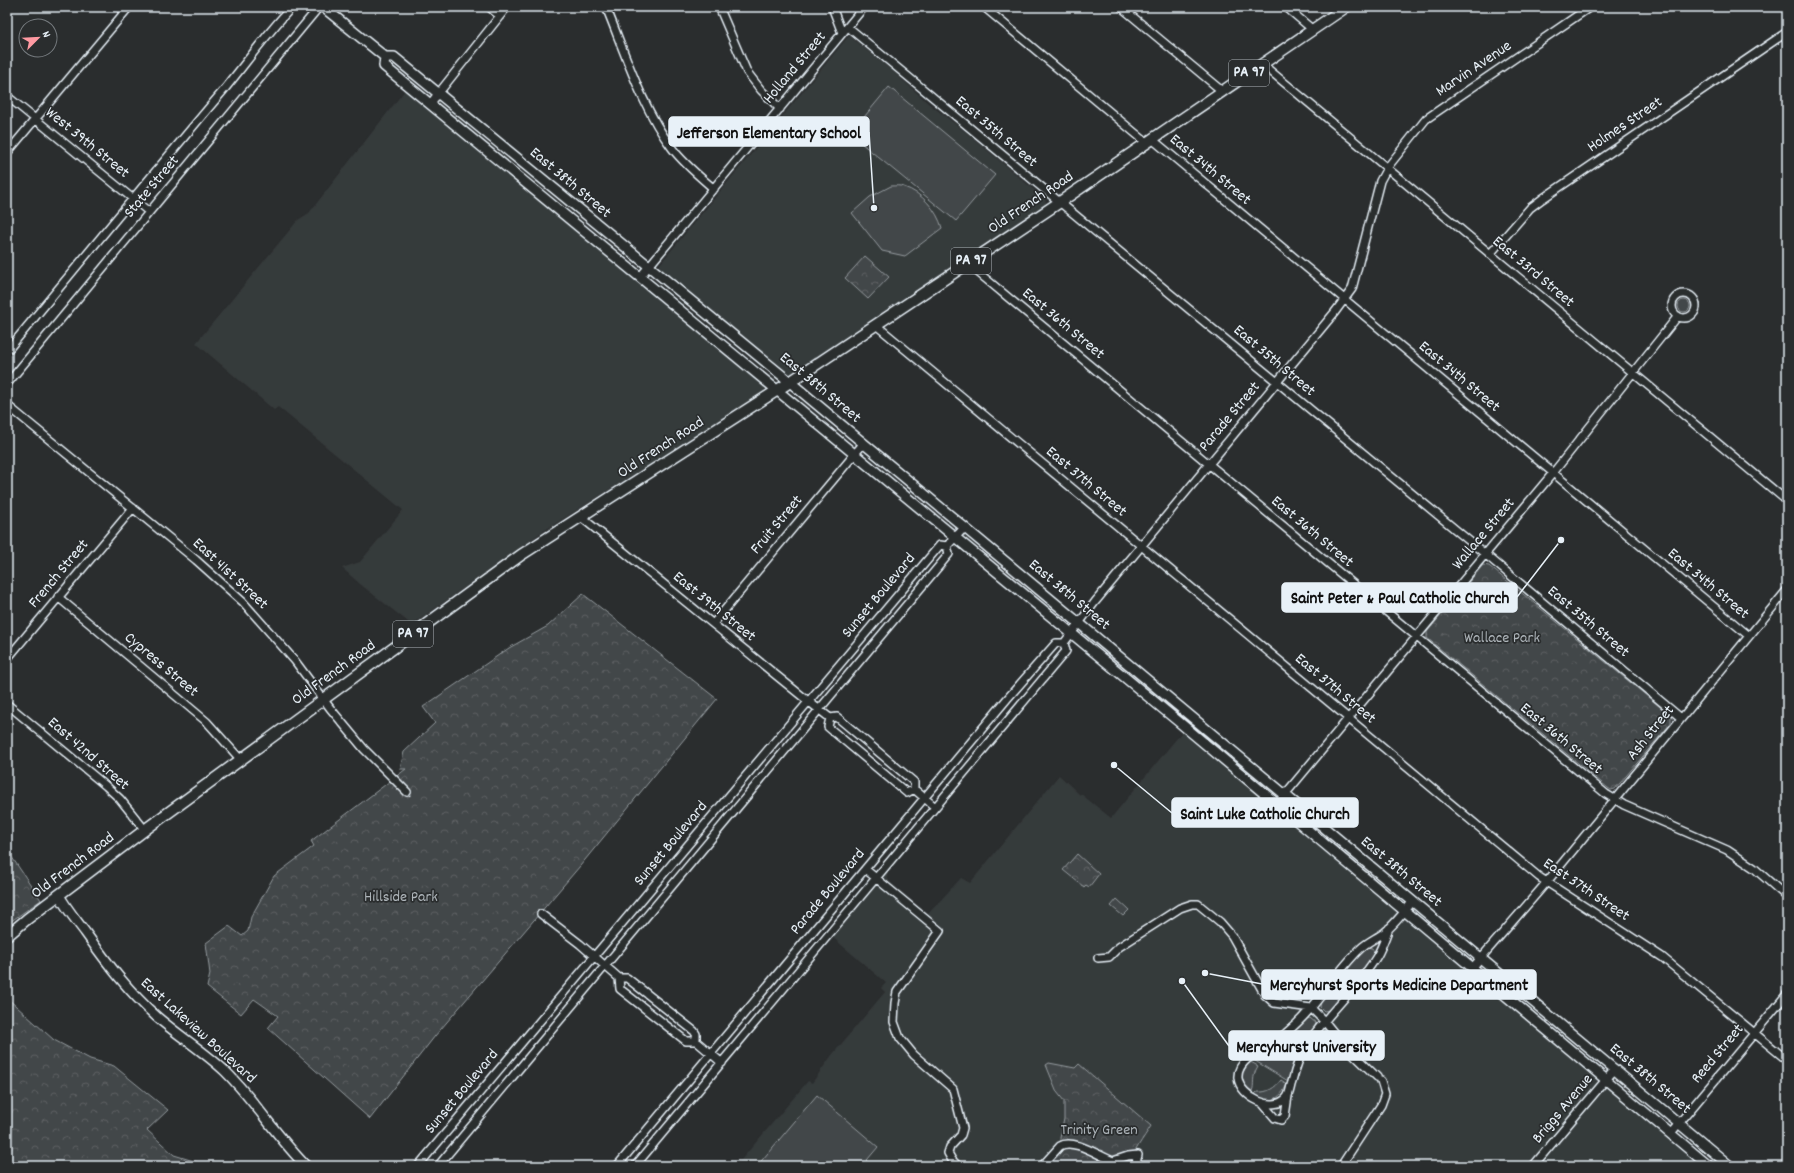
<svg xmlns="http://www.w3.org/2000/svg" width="1794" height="1173" font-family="Dekko,sans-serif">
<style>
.built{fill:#363a3b}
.green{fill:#424648;stroke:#959ca0}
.forest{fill:url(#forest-crowns);stroke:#959ca0}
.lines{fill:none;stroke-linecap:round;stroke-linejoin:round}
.street-casing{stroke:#e8f1f8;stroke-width:10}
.secondary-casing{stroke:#e8f1f8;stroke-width:12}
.primary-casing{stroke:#e8f1f8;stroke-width:13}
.street{stroke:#2a2d2e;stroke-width:7}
.secondary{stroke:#2a2d2e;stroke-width:9}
.primary{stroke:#2a2d2e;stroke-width:10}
.labels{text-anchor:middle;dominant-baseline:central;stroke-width:3.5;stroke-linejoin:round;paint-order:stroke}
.shield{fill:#2a2d2e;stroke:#afb6bb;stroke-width:1}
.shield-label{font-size:15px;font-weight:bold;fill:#e8f1f8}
.street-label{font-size:16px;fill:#e8f1f8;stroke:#2a2d2e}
.park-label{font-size:16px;fill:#aeb5ba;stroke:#2a2d2e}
.leader{fill:none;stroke:#e8f1f8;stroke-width:1.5}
.callout-dot{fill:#e8f1f8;stroke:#2a2d2e;stroke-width:1.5}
.callout{fill:#e8f1f8;stroke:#e8f1f8;stroke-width:1.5}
.callout-label{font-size:17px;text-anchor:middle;font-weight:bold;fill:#111}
</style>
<defs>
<pattern id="forest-crowns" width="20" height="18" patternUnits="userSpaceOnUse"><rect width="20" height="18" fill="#424648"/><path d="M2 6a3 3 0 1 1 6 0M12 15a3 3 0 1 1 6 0" fill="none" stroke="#5d6163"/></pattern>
</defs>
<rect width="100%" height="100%" fill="#2a2d2e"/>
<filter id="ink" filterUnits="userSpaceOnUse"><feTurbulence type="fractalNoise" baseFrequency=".025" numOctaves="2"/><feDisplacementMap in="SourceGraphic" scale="8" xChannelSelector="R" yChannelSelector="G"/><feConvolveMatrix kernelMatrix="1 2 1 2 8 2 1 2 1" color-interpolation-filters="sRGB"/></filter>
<g filter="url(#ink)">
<path class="built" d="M850 36 894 72 928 103 966 132 1045 199 1046 202 1045 205 1024 220 791 376 660 270V264L847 38Z
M406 89 765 388 764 393 542 532 412 625 360 584 342 568 360 562 403 510 278 407 274 410 196 343 298 220 309 213Z
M1182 732 1621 1098 1703 1166H736L808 1081 812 1083 832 1055 885 992 881 988 886 983 831 936 890 866 887 875 889 881 928 914 961 878 970 883 1059 775 1080 795 1081 794 1111 818Z"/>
<path class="green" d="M889 87 995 175 956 221 850 134Z
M891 186C895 186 900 185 904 187 922 193 937 210 942 228L905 256 882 251 852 213 870 197Z
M1678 306a6 6 0 1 1 12 0a6 6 0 1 1-12 0Z
M1117 899 1129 910 1123 916 1111 906Z
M1365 947 1372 948 1374 952 1373 957 1330 1010 1324 1011 1320 1007 1321 1001Z
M1310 1018 1316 1023 1314 1029 1305 1042 1287 1046 1273 1045 1304 1020Z
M1301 1047 1293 1063 1288 1081 1252 1059 1269 1048 1286 1049Z
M1249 1061 1258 1066C1251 1077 1255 1086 1252 1091 1238 1080 1239 1075 1249 1061Z
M1281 1080 1287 1084C1281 1099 1268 1106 1255 1094L1257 1092C1267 1093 1275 1088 1281 1080Z
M817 1095 878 1147 862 1166H757Z"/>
<path class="forest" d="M865 256 889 277 868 299 845 278Z
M1483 565 1489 566 1671 716V723L1615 789 1611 790 1608 788 1427 638V632Z
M583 594 717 699 580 866 435 1036 370 1119 268 1028 278 1016 254 999 241 1014 207 987 210 974 206 943 229 926 242 936 248 931 251 917 274 876 314 846 311 841 406 769H400L404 752 435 723 423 707 509 648 548 626Z
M7 850 41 900 7 924Z
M1077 854 1099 874 1089 887 1086 885 1084 887 1063 870Z
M7 998 54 1040 90 1059 114 1066 168 1110 147 1130 174 1155 210 1166H7Z
M1049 1063 1075 1068 1079 1064 1151 1126C1144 1138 1132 1152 1130 1166H1048L1062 1151 1060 1138 1064 1119V1101L1057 1092 1046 1065Z"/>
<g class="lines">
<g class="street-casing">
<path id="street" d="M489 7 500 16
M606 7C625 53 642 108 672 148 684 164 699 176 714 189
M719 7 747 72 761 90 780 109
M832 7 842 33
M984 7 1147 143
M1121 7 1222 91
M1286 7 1313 30
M848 27 1485 554 1681 718
M1262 64 1787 501
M7 96 149 212
M430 104 507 7
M1152 139 1749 636
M7 153 129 7
M1490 254 1530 208 1542 199 1787 32
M968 264 1606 794 1624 805 1727 850 1754 868 1787 897
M640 277 864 7
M1672 306a12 12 0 1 1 24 0a12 12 0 1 1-24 0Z
M876 325 1539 877 1662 957 1787 1060
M7 351C79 264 150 177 223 91 246 63 267 33 292 7
M7 384 319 7
M7 405 196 560 243 602 295 661 330 708 364 749 407 792
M581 517 803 697 830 718 837 717 914 782V789L907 793 828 727 830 718
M947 546 964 528
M58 597 207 722 241 760
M713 624 863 444
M1064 643 1095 602 1335 312 1352 289 1380 181 1387 168 1426 119 1590 7
M7 659 133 508
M7 704 106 786 120 799 145 830
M914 789 935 807
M1277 804 1553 473 1678 316
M865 869 940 931 897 992 895 1003 894 1022 900 1038 914 1055 953 1089 963 1128 961 1135 950 1147 948 1153 952 1160 958 1166
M541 914 580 944 619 978
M1389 928C1385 938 1382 947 1377 956 1358 988 1326 1014 1306 1046 1299 1057 1295 1070 1292 1082 1290 1087 1290 1093 1287 1097 1274 1114 1240 1097 1238 1078 1236 1057 1273 1044 1286 1033 1316 1009 1333 975 1360 949 1367 942 1377 938 1385 932 1395 924 1405 911 1413 901
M1098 958 1109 957 1119 947 1180 908 1192 904H1198L1220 922 1232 936 1265 995 1274 1003 1311 1008 1325 1022 1342 1043 1377 1077
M1473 967 1546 883 1787 590
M619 978H627L694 1031 696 1034V1041H686L620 989Z
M696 1041 722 1063
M1263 1104 1275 1118 1281 1120 1285 1116 1288 1096
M1671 1133 1787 994
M418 1166 940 545 947 546 949 554 438 1166
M617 1166 1007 699 1056 643H1064
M635 1166 1066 651 1064 643
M1042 1166 1060 1146C1074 1138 1099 1156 1113 1161L1128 1156 1138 1155
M1135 1166 1138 1155
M1341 1166 1381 1105 1385 1094 1381 1081
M1533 1166 1615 1069"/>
</g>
<g class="secondary-casing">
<path id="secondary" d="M323 7 385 57
M59 895C66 908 76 920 85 932 107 963 129 992 157 1017 179 1036 205 1052 226 1072 255 1101 277 1137 306 1166
M1709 1166 1179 722 384 66 385 57H394L790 382 1730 1166"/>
</g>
<g class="primary-casing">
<path id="primary" d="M7 936 27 919 150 826 521 555 790 382 1060 202 1346 7"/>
</g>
<use href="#street" class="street"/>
<use href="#secondary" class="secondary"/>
<use href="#primary" class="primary"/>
</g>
</g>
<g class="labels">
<g class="shield">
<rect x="1229" y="60" width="40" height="26" rx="3"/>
<rect x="951" y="248" width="40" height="26" rx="3"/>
<rect x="393" y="621" width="40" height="26" rx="3"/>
</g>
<g class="shield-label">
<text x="1249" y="73">PA 97</text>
<text x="971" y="261">PA 97</text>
<text x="413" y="634">PA 97</text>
</g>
<g class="street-label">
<text transform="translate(795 68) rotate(-50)">Holland Street</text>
<text transform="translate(1474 69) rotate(-34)">Marvin Avenue</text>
<text transform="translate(1625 125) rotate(-34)">Holmes Street</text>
<text transform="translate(996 132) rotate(40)">East 35th Street</text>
<text transform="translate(87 143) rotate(39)">West 39th Street</text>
<text transform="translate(1210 170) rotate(40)">East 34th Street</text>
<text transform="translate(570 183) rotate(40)">East 38th Street</text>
<text transform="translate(152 187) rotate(-50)">State Street</text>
<text transform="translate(1031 203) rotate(-34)">Old French Road</text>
<text transform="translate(1533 272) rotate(40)">East 33rd Street</text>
<text transform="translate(1063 324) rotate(40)">East 36th Street</text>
<text transform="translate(1274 361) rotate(40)">East 35th Street</text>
<text transform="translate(1459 377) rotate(40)">East 34th Street</text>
<text transform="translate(820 388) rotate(40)">East 38th Street</text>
<text transform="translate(1230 417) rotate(-50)">Parade Street</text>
<text transform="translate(661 448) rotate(-33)">Old French Road</text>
<text transform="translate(1086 482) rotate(40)">East 37th Street</text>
<text transform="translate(777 525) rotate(-50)">Fruit Street</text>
<text transform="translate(1312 532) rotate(40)">East 36th Street</text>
<text transform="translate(1484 534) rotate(-50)">Wallace Street</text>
<text transform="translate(59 574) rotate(-50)">French Street</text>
<text transform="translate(230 574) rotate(43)">East 41st Street</text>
<text transform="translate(1708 584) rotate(40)">East 34th Street</text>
<text transform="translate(1069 595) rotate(40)">East 38th Street</text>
<text transform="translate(879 596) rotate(-50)">Sunset Boulevard</text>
<text transform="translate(714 607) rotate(39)">East 39th Street</text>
<text transform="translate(1588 622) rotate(40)">East 35th Street</text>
<text transform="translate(161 665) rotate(40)">Cypress Street</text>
<text transform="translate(334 673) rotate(-36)">Old French Road</text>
<text transform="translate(1335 689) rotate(40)">East 37th Street</text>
<text transform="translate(1651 733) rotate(-51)">Ash Street</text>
<text transform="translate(1561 739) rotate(40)">East 36th Street</text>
<text transform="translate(88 754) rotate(41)">East 42nd Street</text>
<text transform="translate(671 844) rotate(-50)">Sunset Boulevard</text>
<text transform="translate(73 866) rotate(-37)">Old French Road</text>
<text transform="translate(1401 872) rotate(40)">East 38th Street</text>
<text transform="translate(1586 890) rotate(34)">East 37th Street</text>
<text transform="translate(828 892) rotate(-50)">Parade Boulevard</text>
<text transform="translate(198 1031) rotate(42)">East Lakeview Boulevard</text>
<text transform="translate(1718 1054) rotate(-50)">Reed Street</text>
<text transform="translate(1650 1079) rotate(40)">East 38th Street</text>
<text transform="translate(462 1092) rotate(-50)">Sunset Boulevard</text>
<text transform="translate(1563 1109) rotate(-50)">Briggs Avenue</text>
</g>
<g class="park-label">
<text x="1502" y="638">Wallace Park</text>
<text x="401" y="897">Hillside Park</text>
<text x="1099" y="1130">Trinity Green</text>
</g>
</g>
<path class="leader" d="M874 208L869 132M1561 540L1517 597M1114 765L1172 813M1205 973L1262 984M1182 981L1229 1046"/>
<g class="callout-dot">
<circle cx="874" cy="208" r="4"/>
<circle cx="1561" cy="540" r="4"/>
<circle cx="1114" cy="765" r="4"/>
<circle cx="1205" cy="973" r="4"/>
<circle cx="1182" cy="981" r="4"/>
</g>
<g class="callout">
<rect x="669" y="117" width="200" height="29" rx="4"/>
<rect x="1282" y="583" width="235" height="29" rx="4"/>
<rect x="1172" y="798" width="186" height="29" rx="4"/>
<rect x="1262" y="970" width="274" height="29" rx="4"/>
<rect x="1229" y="1031" width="155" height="29" rx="4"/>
</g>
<g class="callout-label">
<text x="769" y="138">Jefferson Elementary School</text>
<text x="1400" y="603">Saint Peter &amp; Paul Catholic Church</text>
<text x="1265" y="819">Saint Luke Catholic Church</text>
<text x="1399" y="990">Mercyhurst Sports Medicine Department</text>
<text x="1306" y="1052">Mercyhurst University</text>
</g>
<rect width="1794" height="1173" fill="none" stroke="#2a2d2e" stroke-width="24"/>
<rect x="12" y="12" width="1770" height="1149" fill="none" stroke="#e8f1f8" stroke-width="1.5" filter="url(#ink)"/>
<g transform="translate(38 38) rotate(66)"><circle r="19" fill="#2a2d2e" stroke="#767b7f"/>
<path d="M0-3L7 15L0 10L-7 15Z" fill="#ff9aa2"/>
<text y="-6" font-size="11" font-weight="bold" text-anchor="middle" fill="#e8f1f8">N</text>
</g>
</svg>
